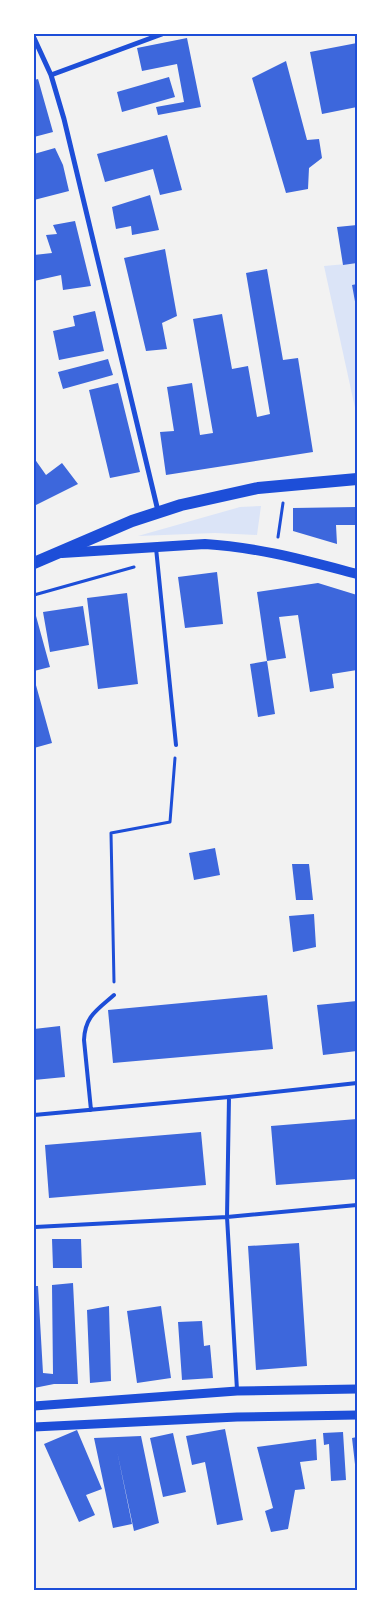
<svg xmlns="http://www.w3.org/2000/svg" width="391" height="1624" font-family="'Work Sans',sans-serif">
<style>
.green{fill:#dbe4f7}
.building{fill:#3d67dc}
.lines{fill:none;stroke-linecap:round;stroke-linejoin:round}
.path{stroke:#1d4ed8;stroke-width:3}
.service{stroke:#1d4ed8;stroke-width:4}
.minor{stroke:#1d4ed8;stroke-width:5}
.tertiary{stroke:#1d4ed8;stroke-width:9}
.secondary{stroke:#1d4ed8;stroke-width:10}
.primary{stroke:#1d4ed8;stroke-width:12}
.neatline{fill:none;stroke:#1d4ed8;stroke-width:2}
</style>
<rect width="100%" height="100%" fill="#f2f2f2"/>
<path class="green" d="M357 263V417L324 266Z
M261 506 257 535 215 533 138 536 240 507Z"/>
<path class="building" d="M187 38 201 107 158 115 156 107 184 102 177 64 142 71 137 48Z
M357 43V107L322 114 310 52Z
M286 61 307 140 319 139 322 158 309 168 308 189 286 193 252 78Z
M169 77 175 97 122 112 117 92Z
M38 79 53 132 34 137V80Z
M167 135 182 190 160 195 153 169 105 182 97 154Z
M55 148 63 165 69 191 34 200V154Z
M150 195 159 230 132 235 131 226 116 229 112 207Z
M75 221 91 286 63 290 61 275 34 281V255L52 253 46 235 57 234 53 225Z
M357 225V263L343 265 337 227Z
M165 249 177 316 162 323 167 349 146 351 124 258Z
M267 269 283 360 298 358 313 452 166 475 160 432 174 431 167 387 192 383 200 435 213 433 193 319 222 314 232 369 248 366 257 417 270 414 246 273Z
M357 284V306L356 307 352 285Z
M95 311 104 351 59 360 53 331 75 326 73 316Z
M108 359 113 375 63 389 58 372Z
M118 383 140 472 110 478 89 390Z
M34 458 46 475 62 463 78 484 34 506Z
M357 507V525H336L337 544 293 531V508Z
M217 572 223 624 185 628 178 577Z
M318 583 357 595V670L332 674 334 688 310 692 298 615 279 617 286 658 267 661 257 592Z
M127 593 138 684 98 689 87 598Z
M83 606 89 645 50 652 43 612Z
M34 616H36L50 667 34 671Z
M267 661 275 714 258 717 250 664Z
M34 678 52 743 34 748Z
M215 848 220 875 194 880 189 853Z
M292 864H309L313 900H296Z
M314 914 316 947 293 952 289 916Z
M267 995 273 1049 113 1063 108 1010Z
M357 1001V1051L323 1055 317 1005Z
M60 1026 65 1077 34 1080V1029Z
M357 1119V1179L276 1185 271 1126Z
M201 1132 206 1185 49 1198 45 1145Z
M52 1239H81L82 1268H53Z
M299 1243 307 1366 256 1370 248 1246Z
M73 1283 78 1384H54L34 1388V1286H38L43 1373 53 1374 52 1285Z
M109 1306 111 1381 90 1383 87 1310Z
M161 1306 171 1378 137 1383 127 1311Z
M202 1321 204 1346 210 1345 213 1378 182 1380 178 1322Z
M225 1429 243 1520 217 1525 205 1462 192 1465 186 1436Z
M77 1430 102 1489 86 1495 95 1515 79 1522 44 1444Z
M343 1432 346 1480 331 1481 329 1444 324 1445 323 1433Z
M173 1433 186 1492 163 1497 150 1438Z
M141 1436 159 1523 134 1531 117 1451 132 1524 113 1528 94 1438Z
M357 1437V1473H356L352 1438Z
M316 1439 317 1460 300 1462 305 1489 295 1490 288 1529 271 1532 265 1511 273 1508 257 1447Z"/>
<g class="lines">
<path class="path" d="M278 537 283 503
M34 595 134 567
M114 982 111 833 170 822 175 758"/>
<path class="service" d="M156 548 176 745
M229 1097 227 1217 237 1390
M91 1110 84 1040C85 1016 97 1010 114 995
M34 1115 229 1097 357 1083
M35 1227 227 1217 357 1205"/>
<path class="minor" d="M34 38 51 75 64 119 158 511
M51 75 162 34"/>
<path class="tertiary" d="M34 1406 237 1391 357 1389
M34 1427 237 1417 357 1415"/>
<path class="secondary" d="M62 553 205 544C258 547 307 561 357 574"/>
<path class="primary" d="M34 563 132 521 181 505 258 488 357 479"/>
</g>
<rect width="391" height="1624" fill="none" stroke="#ffffff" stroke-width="70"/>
<rect x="35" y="35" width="321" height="1554" class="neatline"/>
</svg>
